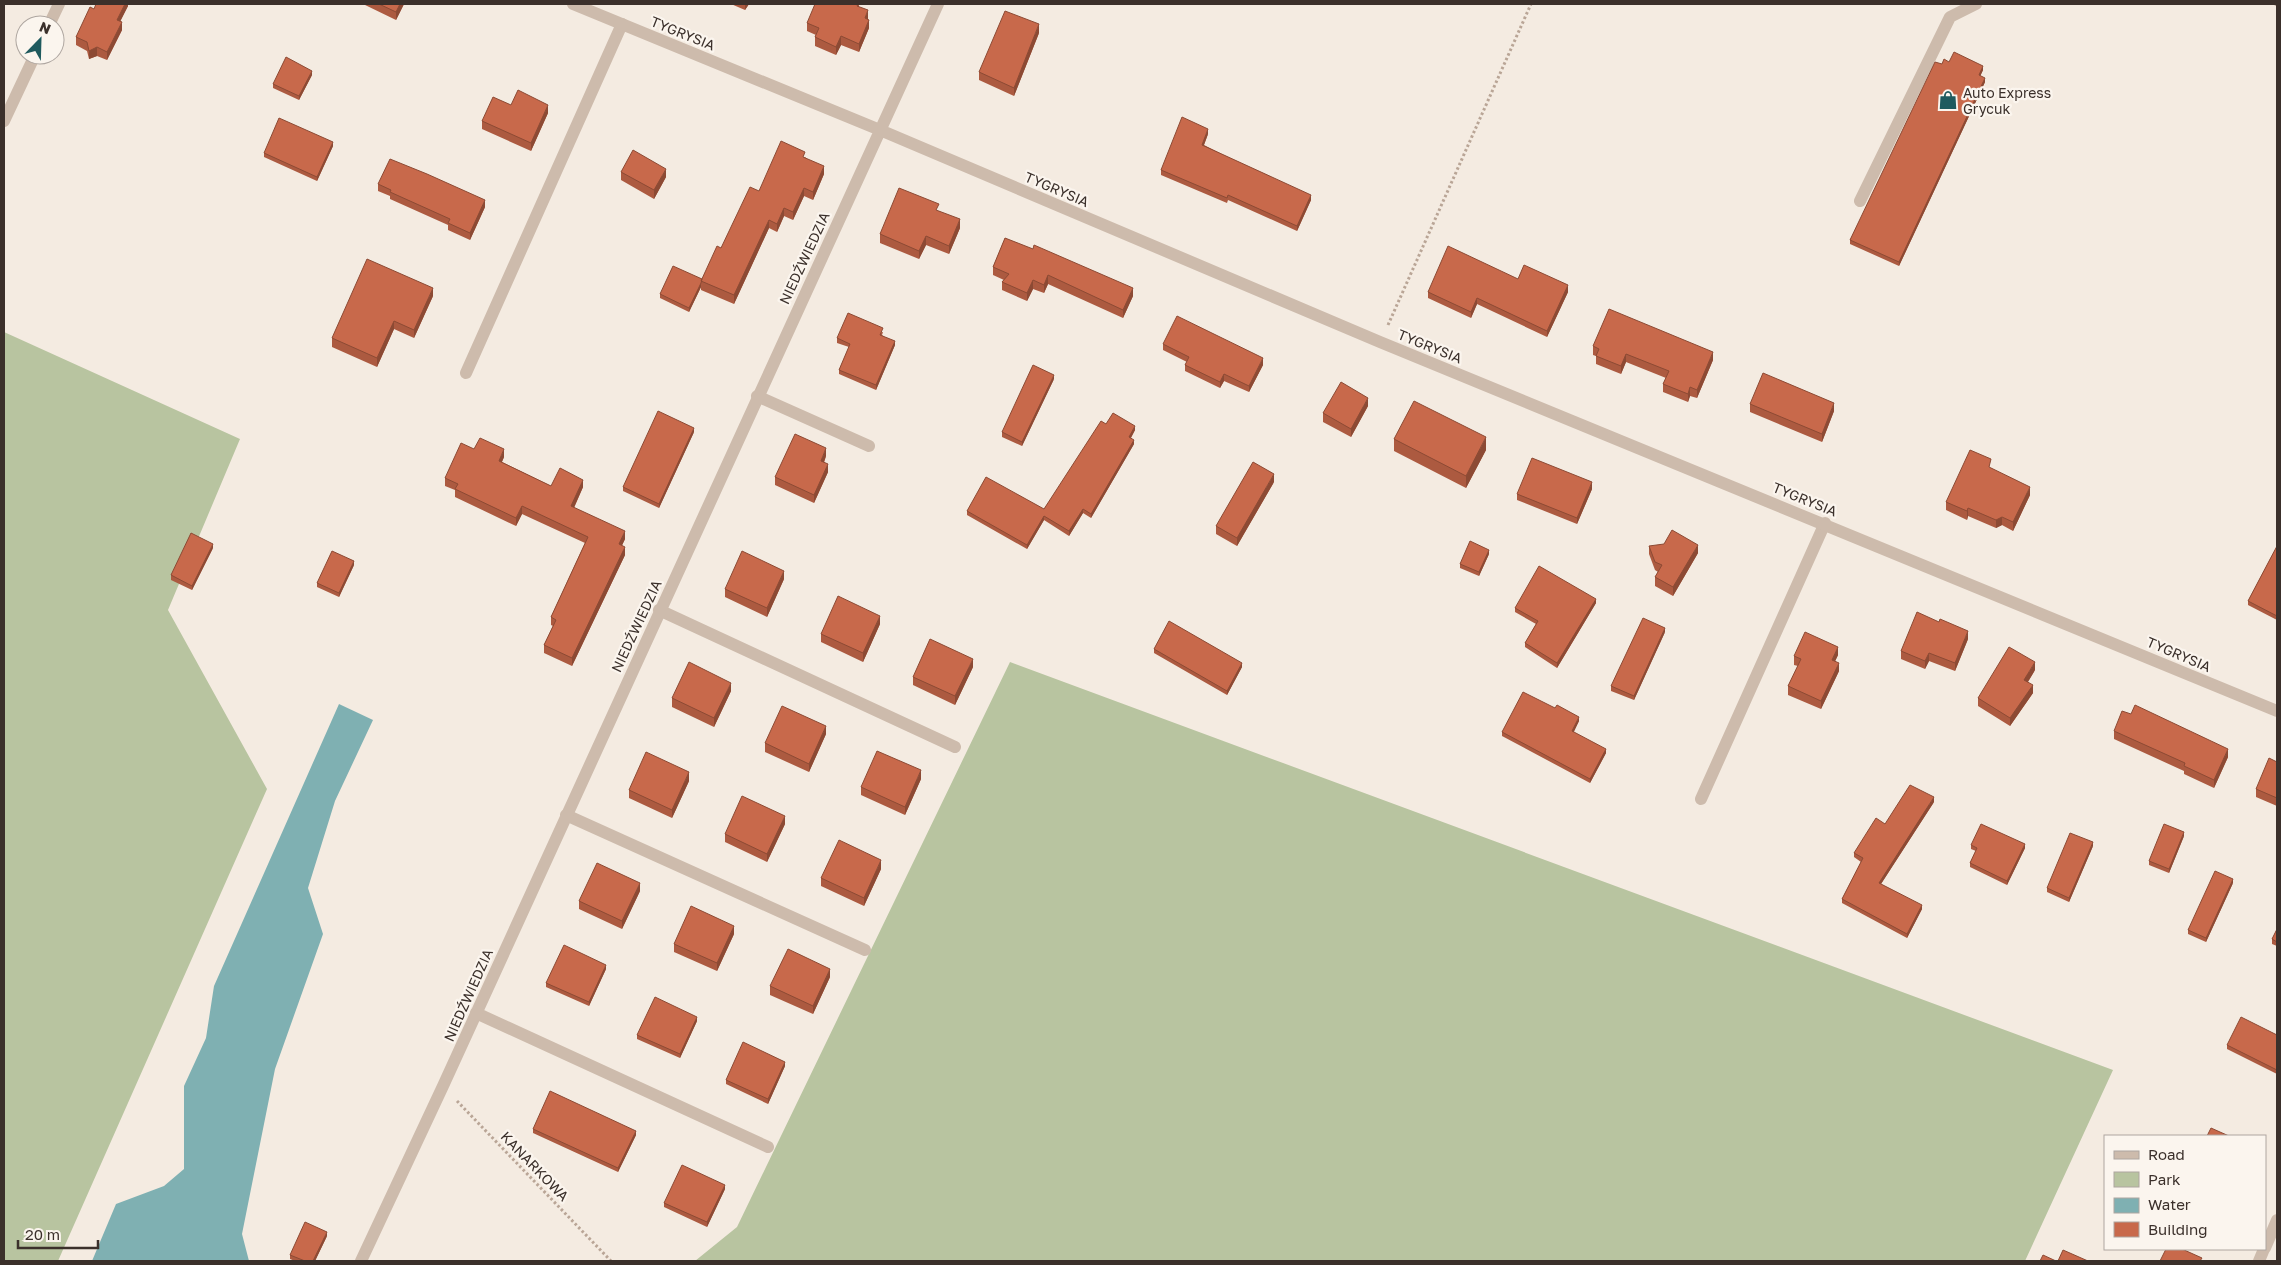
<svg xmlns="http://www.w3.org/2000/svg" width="2281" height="1265" font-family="'Golos Text',sans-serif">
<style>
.green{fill:#b8c4a0}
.water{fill:#7fb0b2}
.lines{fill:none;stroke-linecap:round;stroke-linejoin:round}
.path{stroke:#b9a596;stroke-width:3;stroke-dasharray:2.5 2.5;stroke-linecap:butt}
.lane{stroke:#cdbbac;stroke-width:12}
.street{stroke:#cdbbac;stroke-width:12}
.wall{fill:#ac5a40}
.shaded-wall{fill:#8c4a34}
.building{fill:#c8694b;stroke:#8c4a34}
.labels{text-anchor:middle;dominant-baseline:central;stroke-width:4.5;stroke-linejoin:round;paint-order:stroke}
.street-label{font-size:14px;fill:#3b302b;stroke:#fbf5ee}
.poi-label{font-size:14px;fill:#3b302b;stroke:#fbf5ee;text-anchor:start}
</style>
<rect width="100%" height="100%" fill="#f4ebe1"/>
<path class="green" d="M4 332 240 439 168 610 267 789 58 1261H4Z
M1010 662 2113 1070 2025 1261H695L737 1227Z"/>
<path class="water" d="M339 704 373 720 335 801 308 888 323 934 275 1069 242 1234 249 1261H92L116 1204 164 1186 184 1169V1086L206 1038 214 986Z"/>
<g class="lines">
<path class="path" d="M2275 4 2277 5
M1388 325 1531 4
M457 1101 611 1261"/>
<path class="lane" d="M49 25 59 4
M4 121 35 55
M1860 201 1950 17 1976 4
M466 373 622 24
M757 396 869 446
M659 610 955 747
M1701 799 1825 523
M566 815 865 950
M476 1013 768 1147"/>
<path class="street" d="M573 4 880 130 1380 342 2277 711
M2265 1248 2277 1220
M361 1261 443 1086 938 4
M2259 1261 2264 1249"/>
</g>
<path class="wall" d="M128 4V6L120 21 122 30 107 60 97 56 89 59 87 51 76 45V37L94 9Z
M363 4H404L396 20Z
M731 4H749L745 10Z
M859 4V7L868 19 869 28 859 52 841 45 836 55 815 46V37L816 35 807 31V23Z
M1039 33 1014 96 979 80V72Z
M1949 62 1983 70 1980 76 1985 82 1899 266 1850 244V240L1942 64Z
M312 75 299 100 273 88V84Z
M511 105 548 113 531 151 482 129V121Z
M1208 134 1204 145 1311 200 1297 231 1228 200 1227 203 1161 175V170Z
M333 146 317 181 264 157V153Z
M805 157 824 174 813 200 804 196 793 220 784 216 777 232 769 228 734 304 701 290V287L689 312 660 298V294L702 279 721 248 759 191Z
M621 172 666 177 654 199 621 180Z
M378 184 485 207 470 240 448 230V225L390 199V196L378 191Z
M939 211 960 228 949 254 926 245 919 259 880 243V234Z
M1005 238 1133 296 1123 318 1048 284 1044 293 1033 289 1027 301 1002 290V282L1004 280 993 275V267Z
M1518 279 1568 292 1547 337 1477 304 1471 318 1428 298V292Z
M433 296 414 338 394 329 377 367 332 347V338Z
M883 332 882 335 895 345 876 390 839 374V370L849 347 837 343V338Z
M1163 344 1263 365 1249 392 1224 381 1220 388 1185 371V365L1187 362 1163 350Z
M1593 346 1713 360 1697 398 1690 396 1688 402 1663 392V384L1666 378 1626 362 1621 374 1596 364V356L1593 355Z
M1054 379 1022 446 1002 437V432Z
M1750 404 1834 411 1822 442 1750 412Z
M1368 406 1351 437 1323 422V413Z
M1106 424 1135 430 1131 438 1134 444 1091 518 1083 513 1069 536 1044 520 1027 549 967 515V511L1044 509Z
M694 432 659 508 623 491V487Z
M1394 439 1486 450 1466 488 1394 451Z
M474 449 504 457 502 462 551 486 583 487 574 508 625 539 622 545 625 555 572 666 544 653V645L553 626 551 625V617L585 543 522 514 516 526 455 497V490L445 486V478Z
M826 456 824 463 828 472 814 503 775 485V477Z
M1991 468 2030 495 2013 531 2002 525 1996 528 1968 516 1967 520 1946 510V502Z
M1274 482 1237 546 1216 534V526Z
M1592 489 1577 524 1517 500V494Z
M1649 546 1698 553 1673 596 1655 586V577L1658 572 1655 570 1649 554Z
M2277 546V620L2248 605V601Z
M213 548 192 590 171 580V575Z
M1489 554 1479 576 1460 568V564Z
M354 565 339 597 317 587V583Z
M784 579 767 617 725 597V589Z
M1596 603 1557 668 1525 647V643L1536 624 1515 612V608Z
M880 624 863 662 821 642V634Z
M1665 632 1634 700 1611 691V686Z
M1968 639 1955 671 1929 661 1925 669 1901 659V651Z
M1154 649 1242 667 1227 695 1154 653Z
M1838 655 1835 661 1839 671 1821 709 1788 695V686L1798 666 1794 665V656Z
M973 667 955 705 913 685V677Z
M2035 670 2028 682 2033 693 2010 726 1978 706V698Z
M731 691 714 727 672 707V698Z
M1579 721 1573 732 1606 753 1590 783 1502 736V732Z
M2114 731 2228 757 2214 788 2184 774V771L2114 739Z
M826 734 809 772 765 752V743Z
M2277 762V806L2256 797V789Z
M921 779 905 815 861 795V787Z
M689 781 672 818 629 798V790Z
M1934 802 1881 884 1922 909 1907 938 1842 903V899L1861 862 1854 857V853Z
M785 824 767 862 725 842V834Z
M2184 836 2169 873 2149 865V861Z
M1971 845 2025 848 2007 885 1970 867V863L1976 851 1971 849Z
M2093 846 2069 902 2047 892V888Z
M881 869 864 906 821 886V878Z
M2233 883 2206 942 2188 934V930Z
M640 891 622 929 579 909V901Z
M2277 929V946L2272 944V939Z
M734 934 717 971 674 952V944Z
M606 969 589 1006 546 987V983Z
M830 977 813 1014 770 995V986Z
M697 1021 680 1058 637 1039V1035Z
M2277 1035V1074L2227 1049V1045Z
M785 1066 768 1104 726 1084V1080Z
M533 1129 636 1135 618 1172 533 1133Z
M725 1189 707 1227 664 1207V1203Z
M327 1236 315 1261H295L290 1259V1255Z"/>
<path class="shaded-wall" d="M125 4H128V6L117 28V20Z
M400 4H404L396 20V12Z
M745 4H749L745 10Z
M868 10V19L865 27V18Z
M869 20V28L859 52V44Z
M122 22V30L107 60V52Z
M1039 24V33L1014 96V88Z
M841 36V45L836 55V47Z
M97 47V56L89 59V51Z
M1983 66V70L1979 79V75Z
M312 71V75L299 100V96Z
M1985 78V82L1899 266V262Z
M548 105V113L531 151V143Z
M1208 129V134L1202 150V145Z
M333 142V146L317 181V177Z
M824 166V174L813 200V192Z
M666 169V177L654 199V190Z
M804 188V196L793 220V212Z
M1311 195V200L1297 231V226Z
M485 200V207L470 240V233Z
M784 208V216L777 232V224Z
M960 219V228L949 254V246Z
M769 220V228L734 304V295Z
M926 236V245L919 259V251Z
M1048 275V284L1044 293V285Z
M1033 280V289L1027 301V293Z
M701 283V287L689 312V308Z
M1568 285V292L1547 337V331Z
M433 288V296L414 338V330Z
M1133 288V296L1123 318V310Z
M1477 298V304L1471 318V312Z
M394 321V329L377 367V358Z
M895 341V345L876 390V385Z
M1713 352V360L1697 398V390Z
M1626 354V362L1621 374V366Z
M1263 358V365L1249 392V386Z
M1224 374V381L1220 388V382Z
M1054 375V379L1022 446V442Z
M1690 387V396L1688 402V394Z
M1368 398V406L1351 437V429Z
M1834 403V411L1822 442V434Z
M1135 426V430L1129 441V437Z
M694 428V432L659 508V504Z
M1486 437V450L1466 488V476Z
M1134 440V444L1091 518V514Z
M826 448V456L821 469V461Z
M504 449V457L499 468V461Z
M828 464V472L814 503V495Z
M1274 474V482L1237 546V538Z
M583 480V487L571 514V506Z
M1592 482V489L1577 524V518Z
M2030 487V495L2013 531V522Z
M522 506V514L516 526V518Z
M1968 508V516L1967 520V511Z
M1083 509V513L1069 536V531Z
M1044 516V520L1027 549V545Z
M2002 517V525L1996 528V520Z
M625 531V539L619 552V544Z
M213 544V548L192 590V586Z
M1698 545V553L1673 596V587Z
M625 547V555L572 666V658Z
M1489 550V554L1479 576V572Z
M354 561V565L339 597V593Z
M784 571V579L767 617V608Z
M1596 599V603L1557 668V663Z
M880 616V624L863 662V653Z
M1665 628V632L1634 700V696Z
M1968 631V639L1955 671V663Z
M1838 647V655L1832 668V660Z
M1929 653V661L1925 669V661Z
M973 659V667L955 705V696Z
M2035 662V670L2024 688V680Z
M1242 663V667L1227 695V691Z
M1839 663V671L1821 709V701Z
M731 683V691L714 727V718Z
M2033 685V693L2010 726V718Z
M1579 717V721L1572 736V731Z
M826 726V734L809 772V764Z
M1606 749V753L1590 783V779Z
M2228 749V757L2214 788V780Z
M921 770V779L905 815V807Z
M689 772V781L672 818V810Z
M1934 797V802L1879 887V883Z
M785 816V824L767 862V854Z
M2184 832V836L2169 873V869Z
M2093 842V846L2069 902V898Z
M2025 844V848L2007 885V881Z
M881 860V869L864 906V898Z
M2233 879V883L2206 942V938Z
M640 883V891L622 929V921Z
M1922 905V909L1907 938V934Z
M734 926V934L717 971V963Z
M606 965V969L589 1006V1002Z
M830 969V977L813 1014V1006Z
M697 1017V1021L680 1058V1054Z
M785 1062V1066L768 1104V1099Z
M636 1131V1135L618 1172V1168Z
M725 1185V1189L707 1227V1222Z
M327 1232V1236L315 1261H313Z"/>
<path class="building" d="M96 4H125L117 20 122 22 107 52 97 47 89 51 87 42 76 37 90 7 94 9Z
M379 4H400L396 12Z
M815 4H858L857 6 868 10 865 18 869 20 859 44 841 36 836 47 815 37 819 28 807 23Z
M1005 11 1039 24 1014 88 979 72Z
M1954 52 1983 66 1979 75 1985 78 1899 262 1850 240 1935 62 1942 64 1944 59 1949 62Z
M286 57 312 71 299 96 273 84Z
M518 90 548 105 531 143 482 121 493 97 511 105Z
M1182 117 1208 129 1202 145 1311 195 1297 226 1228 195 1227 198 1161 170Z
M279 118 333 142 317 177 264 153Z
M781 141 805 152 803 157 824 166 813 192 804 188 793 212 784 208 777 224 769 220 734 295 701 281 717 246 721 248 750 187 759 191Z
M633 150 666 169 654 190 621 172Z
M390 159 427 174 485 200 470 233 448 223 450 219 390 192 391 190 378 184Z
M899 188 939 204 936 210 960 219 949 246 926 236 919 251 880 234Z
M1005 238 1033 249 1034 245 1133 288 1123 310 1048 275 1044 285 1033 280 1027 293 1002 282 1009 274 993 267Z
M1448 246 1518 279 1524 265 1568 285 1547 331 1477 298 1471 312 1428 292Z
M367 259 433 288 414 330 394 321 377 358 332 338Z
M673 266 702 279 701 283 689 308 660 294Z
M1609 309 1713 352 1697 390 1690 387 1688 394 1663 384 1669 371 1626 354 1621 366 1596 356 1599 349 1593 346Z
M848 313 883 328 880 335 895 341 876 385 839 370 850 344 837 338Z
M1177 316 1263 358 1249 386 1224 374 1220 382 1185 365 1189 357 1163 344Z
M1033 365 1054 375 1022 442 1002 432Z
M1763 373 1834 403 1822 434 1750 404Z
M1341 382 1368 398 1351 429 1323 413Z
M1414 401 1486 437 1466 476 1394 439Z
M658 411 694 428 659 504 623 487Z
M1113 413 1135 426 1129 437 1134 440 1091 514 1083 509 1069 531 1044 516 1027 545 967 511 986 477 1044 509 1101 421 1106 424Z
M795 434 826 448 821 461 828 464 814 495 775 477Z
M480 438 504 449 499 461 551 486 560 468 583 480 571 506 625 531 619 544 625 547 572 658 544 645 556 620 551 617 588 537 522 506 516 518 455 489 458 484 445 478 461 443 474 449Z
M1970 450 1991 459 1989 467 2030 487 2013 522 2002 517 1996 520 1968 508 1967 511 1946 502Z
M1532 458 1592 482 1577 518 1517 494Z
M1253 462 1274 474 1237 538 1216 526Z
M1672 530 1698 545 1673 587 1655 577 1662 565 1655 562 1649 546 1664 544Z
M191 533 213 544 192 586 171 575Z
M1470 541 1489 550 1479 572 1460 564Z
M2277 546V616L2248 601Z
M332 551 354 561 339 593 317 583Z
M742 551 784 571 767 608 725 589Z
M1539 566 1596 599 1557 663 1525 643 1538 621 1515 608Z
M838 596 880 616 863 653 821 634Z
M1917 612 1939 622 1940 619 1968 631 1955 663 1929 653 1925 661 1901 651Z
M1643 618 1665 628 1634 696 1611 686Z
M1169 621 1242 663 1227 691 1154 649Z
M1805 632 1838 647 1832 660 1839 663 1821 701 1788 686 1801 659 1794 656Z
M930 639 973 659 955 696 913 677Z
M2009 647 2035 662 2024 680 2033 685 2010 718 1978 698Z
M689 662 731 683 714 718 672 698Z
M1523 692 1555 708 1557 705 1579 717 1572 731 1606 749 1590 779 1502 732Z
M2135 705 2228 749 2214 780 2184 766 2185 763 2114 731 2122 711 2131 714Z
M782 706 826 726 809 764 765 743Z
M877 751 921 770 905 807 861 787Z
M646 752 689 772 672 810 629 790Z
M2269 758 2277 762V798L2256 789Z
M1910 785 1934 797 1879 883 1922 905 1907 934 1842 899 1863 858 1854 853 1876 818 1885 824Z
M742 796 785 816 767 854 725 834Z
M1981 824 2025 844 2007 881 1970 863 1977 848 1971 845Z
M2164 824 2184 832 2169 869 2149 861Z
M2070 833 2093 842 2069 898 2047 888Z
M839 840 881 860 864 898 821 878Z
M597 863 640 883 622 921 579 901Z
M2215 871 2233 879 2206 938 2188 930Z
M691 906 734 926 717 963 674 944Z
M2277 929V942L2272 939Z
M564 945 606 965 589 1002 546 983Z
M788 949 830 969 813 1006 770 986Z
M655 997 697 1017 680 1054 637 1035Z
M2241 1017 2277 1035V1070L2227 1045Z
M743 1042 785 1062 768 1099 726 1080Z
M550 1091 636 1131 618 1168 533 1129Z
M2211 1128 2229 1136H2207Z
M682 1165 725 1185 707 1222 664 1203Z
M305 1222 327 1232 313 1261H305L290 1255Z
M2166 1249H2182L2202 1258 2200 1261H2160Z
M2063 1250 2088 1261H2058Z
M2043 1255 2056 1261H2040Z"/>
<defs>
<g id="shop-bare" transform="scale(1.5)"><path d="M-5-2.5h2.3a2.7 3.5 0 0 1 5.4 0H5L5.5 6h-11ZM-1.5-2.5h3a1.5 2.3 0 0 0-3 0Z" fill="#1f5a5e" stroke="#fbf5ee" stroke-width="2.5" paint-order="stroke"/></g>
</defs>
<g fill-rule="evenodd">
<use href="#shop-bare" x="1948" y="100"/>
</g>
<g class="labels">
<g class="street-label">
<text transform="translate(683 33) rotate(22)">TYGRYSIA</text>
<text transform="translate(1057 189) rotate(23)">TYGRYSIA</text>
<text transform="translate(804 258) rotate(-65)">NIEDŹWIEDZIA</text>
<text transform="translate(1430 346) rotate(22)">TYGRYSIA</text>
<text transform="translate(1805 499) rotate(22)">TYGRYSIA</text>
<text transform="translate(636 626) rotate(-65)">NIEDŹWIEDZIA</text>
<text transform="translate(2179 654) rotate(23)">TYGRYSIA</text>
<text transform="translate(468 995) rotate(-66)">NIEDŹWIEDZIA</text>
<text transform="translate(535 1166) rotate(46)">KANARKOWA</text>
</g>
<g class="poi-label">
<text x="1963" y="92">Auto Express<tspan x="1963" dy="16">Grycuk</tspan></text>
</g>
</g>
<rect width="2281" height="1265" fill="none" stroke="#3b302b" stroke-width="10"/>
<rect x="2104" y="1135" width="162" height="115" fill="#fbf5ee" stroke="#aea6a0"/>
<rect x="2114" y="1151" width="25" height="8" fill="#cdbbac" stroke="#aea6a0"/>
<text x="2148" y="1160" font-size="15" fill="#3b302b">Road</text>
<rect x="2114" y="1172" width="25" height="15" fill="#b8c4a0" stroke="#aea6a0"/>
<text x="2148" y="1185" font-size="15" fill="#3b302b">Park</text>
<rect x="2114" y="1198" width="25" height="15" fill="#7fb0b2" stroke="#aea6a0"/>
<text x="2148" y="1210" font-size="15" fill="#3b302b">Water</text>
<rect x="2114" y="1222" width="25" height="15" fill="#c8694b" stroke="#aea6a0"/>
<text x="2148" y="1235" font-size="15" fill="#3b302b">Building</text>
<g transform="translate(40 40) rotate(23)"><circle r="24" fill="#fbf5ee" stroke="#aea6a0"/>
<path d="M0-4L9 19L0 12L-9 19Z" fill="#1f5a5e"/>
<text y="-8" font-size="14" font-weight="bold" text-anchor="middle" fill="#3b302b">N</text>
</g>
<path d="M18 1240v8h80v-8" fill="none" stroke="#3b302b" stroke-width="2.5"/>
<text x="25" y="1240" font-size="15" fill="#3b302b" stroke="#fbf5ee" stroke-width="4" paint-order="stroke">20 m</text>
</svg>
